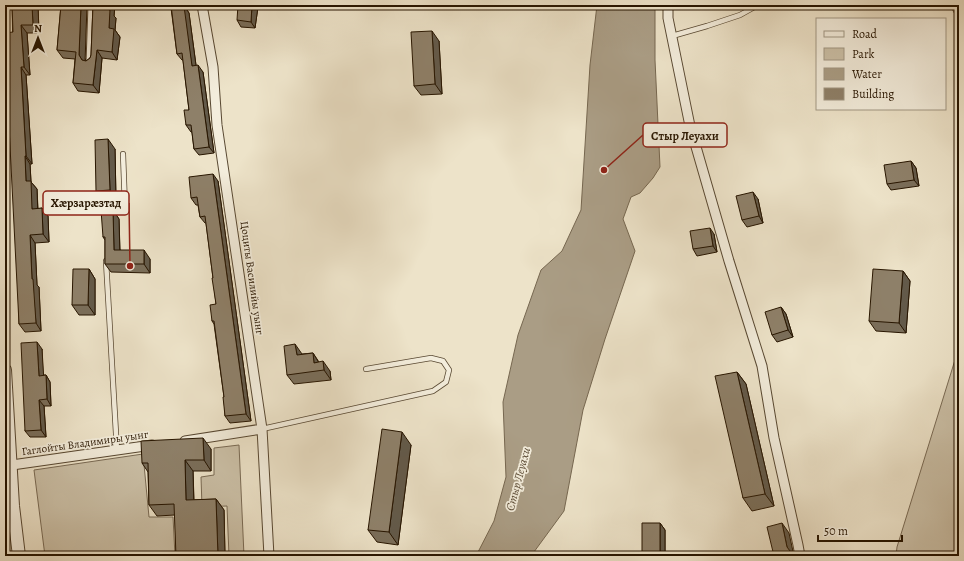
<svg xmlns="http://www.w3.org/2000/svg" width="964" height="561" font-family="Alegreya,serif">
<style>
.green{fill:#cbc0a7;stroke:#796a54}
.water{fill:#aa9d85;stroke:#766750}
.lines{fill:none;stroke-linecap:round;stroke-linejoin:round}
.service-casing{stroke:#584832;stroke-width:6}
.minor-casing{stroke:#584832;stroke-width:11}
.tertiary-casing{stroke:#584832;stroke-width:14}
.service{stroke:#f3eddc;stroke-width:4.5}
.minor{stroke:#f3eddc;stroke-width:9}
.tertiary{stroke:#f3eddc;stroke-width:12}
.wall{fill:#7a6e5a;stroke:#271500}
.shaded-wall{fill:#635a4a;stroke:#271500}
.building{fill:#8e8069;stroke:#271500}
.labels{text-anchor:middle;dominant-baseline:central;stroke-width:3.5;stroke-linejoin:round;paint-order:stroke}
.street-label{font-size:11px;fill:#271500;stroke:#f3eddc}
.water-label{font-size:12px;font-style:italic;fill:#5b4b35;stroke:#f3eddc}
.leader{fill:none;stroke:#8f2418;stroke-width:1.5}
.callout-dot{fill:#8f2418;stroke:#f3eddc;stroke-width:1.5}
.callout{fill:#f3eddc;stroke:#8f2418;stroke-width:1.5}
.callout-label{font-size:12px;text-anchor:middle;font-weight:bold;fill:#271500}
</style>
<rect width="100%" height="100%" fill="#ede3c9"/>
<filter id="stains"><feTurbulence type="fractalNoise" baseFrequency=".005" numOctaves="4"/><feColorMatrix values="0 0 0 0 .2 0 0 0 0 .09 0 0 0 0 .02 0 0 0 .5 -.17"/></filter>
<radialGradient id="worn" r=".72"><stop offset=".6" stop-color="#630" stop-opacity="0"/><stop offset="1" stop-color="#630" stop-opacity=".3"/></radialGradient>
<path class="green" d="M950 5H959V23V22Z
M959 347V556H896L897 547Z
M239 445 244 556H229L227 506 202 507 201 477 214 475V448Z
M143 454 149 517H173L175 556H45L34 470Z"/>
<path class="water" d="M597 5H655V60L660 167 653 178 640 193 631 197 623 219 635 251 605 339 583 410 564 511 531 556H476L494 521 506 477 503 402 518 335 541 270 562 251 581 210 590 65Z"/>
<g class="lines">
<g class="service-casing">
<path id="service" d="M672 36 707 26 740 15 758 5
M104 215 103 209 125 207 123 154
M106 261 117 451
M262 429 433 391 446 382 449 370 443 361 431 358 366 369"/>
</g>
<g class="minor-casing">
<path id="minor" d="M202 5 213 67 217 125 262 429 269 556
M668 5V18L690 126 729 261 762 366 774 438 798 545 800 556
M91 63 93 5
M185 441 262 429
M5 466 152 445"/>
</g>
<g class="tertiary-casing">
<path id="tertiary" d="M5 370 13 506 19 556"/>
</g>
<use href="#service" class="service"/>
<use href="#minor" class="minor"/>
<use href="#tertiary" class="tertiary"/>
</g>
<path class="wall" d="M12 5H38L39 33H27L30 75H26L32 164H30L31 182 37 189 38 209 42 208 48 216 49 242 35 243 37 285 39 287 41 331 25 332 19 324Z
M61 5 86 61 90 58 91 55 93 5H115L114 16 116 18 115 30 120 37 117 60 102 58 99 93 78 91 73 83 75 59 63 58 57 50Z
M169 5H187V10L189 13 196 65 203 72 214 153 199 155 194 149 192 132H191L186 125 189 110 183 60H182L177 54 171 8Z
M258 7 255 28 241 27 237 20Z
M439 41 442 94 421 95 414 86Z
M115 149 116 200H103L96 191Z
M911 161 916 168 919 186 891 190 887 184Z
M218 181 251 421 230 423 225 416 224 397 214 324 212 321 216 304 213 278 206 223H205L200 217 198 205H196L191 198Z
M758 199 763 223 747 227 742 220Z
M113 210 119 219 120 250 150 259V273L111 272 105 264V240L103 237Z
M714 234 717 252 697 256 693 249Z
M89 269 95 279V315H79L72 305Z
M903 271 910 281 906 333 876 331 869 321Z
M781 307 786 314 793 337 777 342 772 335Z
M42 349 43 375H46L50 382 51 406H44L46 437H30L25 431Z
M313 353 319 362 330 371 331 380 294 384 287 375 302 354Z
M737 372 746 384 774 506 752 511 743 498Z
M411 445 398 545 377 542 368 530Z
M211 449V471H193L194 500 216 499 224 510 225 556H176L175 515 157 516 149 505 148 472 142 463Z
M660 523 665 530V556H643L642 555Z"/>
<path class="shaded-wall" d="M32 5H38L39 33 33 25Z
M81 5H87L85 63 82 60 79 55Z
M109 5H115L114 16 116 18 115 30 120 37 117 60 112 52 109 28Z
M182 5H187V10L189 13 197 73 192 66Z
M252 5H256L258 7 255 28 251 22Z
M21 25 27 33 30 75 24 67Z
M432 31 439 41 442 94 435 84Z
M97 50 102 58 99 93 93 85Z
M198 65 203 72 214 153 209 147Z
M21 67 26 75 32 164 26 156Z
M108 139 115 149 116 200 110 190Z
M25 156 30 164 31 182 37 189 38 217 32 209 26 181Z
M911 161 916 168 919 186 914 180Z
M213 174 218 181 251 421 246 414Z
M753 192 758 199 763 223 759 216Z
M42 208 48 216 49 242 43 234Z
M113 210 119 219 120 258 114 250Z
M710 228 714 234 717 252 713 246Z
M30 235 35 243 37 285 39 287 41 331 36 323 32 279Z
M144 250 150 259V273L144 264Z
M89 269 95 279V315L88 305Z
M903 271 910 281 906 333 899 323Z
M781 307 786 314 793 337 788 330Z
M37 342 42 349 44 382 39 376Z
M295 344 302 354 304 365 297 355Z
M313 353 319 363H314Z
M323 361 330 371 331 380 324 370Z
M737 372 746 384 774 506 765 494Z
M46 375 50 382 51 406 47 399Z
M39 400 44 406 46 437 41 430Z
M402 432 411 445 398 545 389 532Z
M203 438 211 449V471L204 460Z
M185 460 193 471 194 511 186 500Z
M216 499 224 510 225 556H218Z
M660 523 665 530V556H661L660 555Z
M782 523 789 533 794 556H791L787 547Z"/>
<path class="building" d="M12 5H32L33 25H21L24 67H21L26 156H25L26 181H31L32 209 42 208 43 234 30 235 32 279H33L36 323 19 324 5 47V33L13 32Z
M61 5H81L79 55 82 60 86 61 90 58 91 55 93 5H109V10H110L109 28 114 29 112 52 97 50 93 85 73 83 76 52 57 50Z
M171 5H182V7L184 6 192 66 198 65 209 147 194 149 191 125H186L184 110H189L182 53 177 54Z
M238 5H252L251 22 237 20Z
M432 31 435 84 414 86 411 32Z
M958 117H959V135L957 134Z
M108 139 110 190 96 191 95 140Z
M911 161 914 180 887 184 884 165Z
M213 174 246 414 225 416 223 397H224L214 321H212L210 305 216 304 212 278H213L205 216 200 217 197 197 191 198 189 177Z
M753 192 759 216 742 220 736 196Z
M101 210H113L114 250H144V264H105V237H103Z
M710 228 713 246 693 249 690 231Z
M73 269H89L88 305H72Z
M873 269 903 271 899 323 869 321Z
M781 307 788 330 772 335 765 312Z
M37 342 39 376 46 375 47 399 39 400 41 430 25 431 21 343Z
M295 344 297 355 313 353 314 363 323 361 324 370 287 375 284 346Z
M737 372 765 494 743 498 715 376Z
M382 429 402 432 389 532 368 530Z
M203 438 204 460H185L186 500 216 499 218 556H176L174 504 149 505 148 463H142L141 441Z
M642 523H660V555H642Z
M782 523 787 547 790 551 791 556H774L767 527Z"/>
<g class="labels">
<g class="street-label">
<text transform="translate(252 278) rotate(82)">Цоциты Василийы уынг</text>
<text transform="translate(85 443) rotate(-8)">Гаглойты Владимиры уынг</text>
</g>
<g class="water-label">
<text transform="translate(518 479) rotate(-75)">Стыр Леуахи</text>
</g>
</g>
<path class="leader" d="M604 170L643 135M130 266L129 203"/>
<g class="callout-dot">
<circle cx="604" cy="170" r="4"/>
<circle cx="130" cy="266" r="4"/>
</g>
<g class="callout">
<rect x="643" y="123" width="84" height="24" rx="4"/>
<rect x="43" y="191" width="86" height="24" rx="4"/>
</g>
<g class="callout-label">
<text x="685" y="140">Стыр Леуахи</text>
<text x="86" y="207">Хæрзарæзтад</text>
</g>
<rect width="964" height="561" fill="none" stroke="#ede3c9" stroke-width="20"/>
<rect x="6" y="6" width="952" height="549" fill="none" stroke="#271500" stroke-width="2"/>
<rect x="10" y="10" width="944" height="541" fill="none" stroke="#271500"/>
<rect x="816" y="18" width="130" height="92" fill="#f3eddc" stroke="#a19784"/>
<rect x="824" y="31" width="20" height="6" fill="#f3eddc" stroke="#a19784"/>
<text x="852" y="38" font-size="12" fill="#271500">Road</text>
<rect x="824" y="48" width="20" height="12" fill="#cbc0a7" stroke="#a19784"/>
<text x="852" y="58" font-size="12" fill="#271500">Park</text>
<rect x="824" y="68" width="20" height="12" fill="#aa9d85" stroke="#a19784"/>
<text x="852" y="78" font-size="12" fill="#271500">Water</text>
<rect x="824" y="88" width="20" height="12" fill="#8e8069" stroke="#a19784"/>
<text x="852" y="98" font-size="12" fill="#271500">Building</text>
<g transform="translate(38 38)" stroke="#f3eddc" stroke-width="3" paint-order="stroke">
<path d="M0-3L7 15L0 10L-7 15Z" fill="#271500"/>
<text y="-6" font-size="11" font-weight="bold" text-anchor="middle" fill="#271500">N</text>
</g>
<path d="M818 535v6h84v-6" fill="none" stroke="#271500" stroke-width="2"/>
<text x="824" y="535" font-size="12" fill="#271500" stroke="#f3eddc" stroke-width="3" paint-order="stroke">50 m</text>
<rect width="100%" height="100%" filter="url(#stains)"/>
<rect width="100%" height="100%" fill="url(#worn)"/>
</svg>
